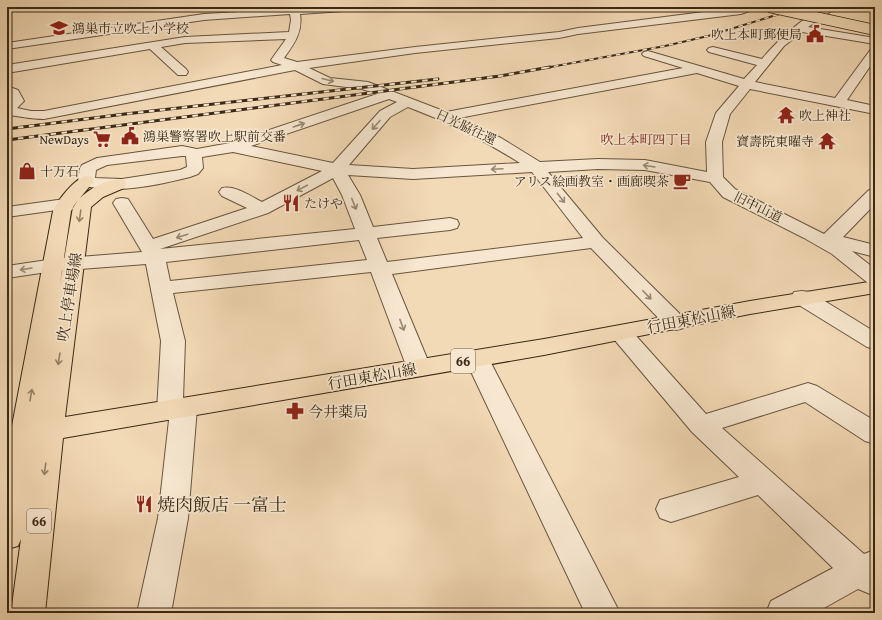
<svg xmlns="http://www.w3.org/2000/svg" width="882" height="620" font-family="'Gentium Book Plus','Noto Serif JP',serif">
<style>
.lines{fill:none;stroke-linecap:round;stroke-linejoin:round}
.minor-casing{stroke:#68553e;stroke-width:2}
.major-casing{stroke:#392916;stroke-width:2}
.minor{fill:#f7e7d0;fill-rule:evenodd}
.major{fill:#f3dab6;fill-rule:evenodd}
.rail-far1-casing{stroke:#392916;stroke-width:2}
.rail-casing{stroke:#392916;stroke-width:3}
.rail-far1{stroke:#f7e7d0;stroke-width:1.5;stroke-dasharray:4.5;stroke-linecap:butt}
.rail{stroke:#f7e7d0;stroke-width:2;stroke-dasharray:5.5;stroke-linecap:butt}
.major-bridge-casing{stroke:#392916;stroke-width:12;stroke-linecap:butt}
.major-bridge{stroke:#f3dab6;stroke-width:10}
.oneway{stroke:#988873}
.oneway2{stroke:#968266}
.labels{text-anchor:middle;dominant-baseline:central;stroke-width:3.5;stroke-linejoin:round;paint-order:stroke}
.far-poi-label{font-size:13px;fill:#392916;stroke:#f7e7d0;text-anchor:start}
.far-street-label{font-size:13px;fill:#392916;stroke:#f7e7d0}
.far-neighbourhood-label{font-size:13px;fill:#7a1f14;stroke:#f7e7d0}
.shield{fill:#f7e7d0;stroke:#72624e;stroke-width:1}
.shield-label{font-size:14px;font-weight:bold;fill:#392916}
.street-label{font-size:15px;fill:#392916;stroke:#f7e7d0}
.poi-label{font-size:15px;fill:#392916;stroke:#f7e7d0;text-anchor:start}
.near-poi-label{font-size:18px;fill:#392916;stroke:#f7e7d0;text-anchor:start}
</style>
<rect width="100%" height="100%" fill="#f3dab6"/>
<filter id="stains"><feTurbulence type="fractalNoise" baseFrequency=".005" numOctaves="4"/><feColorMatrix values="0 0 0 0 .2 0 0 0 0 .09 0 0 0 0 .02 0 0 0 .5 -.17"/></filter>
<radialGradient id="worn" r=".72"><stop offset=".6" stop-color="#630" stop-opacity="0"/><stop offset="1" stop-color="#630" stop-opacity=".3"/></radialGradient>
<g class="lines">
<g class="minor-casing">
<path id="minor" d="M290 7H363L358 10 300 14C303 32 294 44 284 58L297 62 415 47 559 32 578 28 743 7H757L755 9 741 14 578 34 559 38 415 53 309 68 330 78 368 82 446 112 683 68 644 56 642 54 644 52 648 51 744 79 757 65 709 52 707 50 709 48 713 47 762 59C775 43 805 15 824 8 828 6 833 7 837 7L808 27 875 38V44L802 32 784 46 755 82 835 98 871 49 875 48V59L847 100 875 106V114L750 89 730 114 722 142 723 177 735 189 824 234 869 190 875 189V204L843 237 875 245V257L852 251 875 269V285L868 283 832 254 804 238 723 197 710 182 645 170 598 169 548 172 603 238 684 318 687 323 684 328 676 330 668 328 591 248 392 274 431 368 428 374 419 376 410 374 407 368 371 272 173 293 185 341 183 399 193 401 197 408 188 518 171 613H137L158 518 169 420 161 418 157 411 161 341 146 264 54 271 7 278V266L54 259 142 252 113 203 116 199 122 198 128 199 153 239 247 208 222 196 219 192 222 188C235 185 250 196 262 202L322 171 233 152 202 157 203 168 198 174 190 177C154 186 116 194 80 185L78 181 80 168 82 165 97 158 182 146 197 149 230 143 377 94 362 89 323 84 295 70 44 119C31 119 20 116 7 115V102L10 100 7 95V86L18 90 24 101 17 108 31 111H44L282 65 273 62 271 60 286 39 185 43 161 47 186 69 188 72 186 75H178L150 49 7 73V65L185 37 289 32 291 20 290 14 204 20 7 49V43L204 14 290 9ZM697 73 739 86 716 113 706 142 707 172 645 160 598 159 540 162 501 138 459 118ZM389 99 397 102 380 111 333 163 251 146ZM408 107C448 122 484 140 520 163L413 169 349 165 390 117ZM182 156H186L187 167 180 170 122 179 95 178 96 170 107 165ZM532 172 583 238 387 262 377 238 450 230 457 228 459 224 457 220 450 218 373 227 360 195 348 175 413 179ZM333 178 342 195 355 229 160 249 268 213ZM359 240 367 260 170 281 166 262Z
M65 199 71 200 74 204 71 208 7 217V207Z
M802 291 810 292 875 332V349L867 347 794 302 791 297 794 292Z
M621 326 629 328 706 414 808 383 817 386 875 421V444L865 441 805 402 722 428 864 554 872 551 875 553V596L858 589 815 613H766L771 601 833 568 758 495 671 522 660 518 656 509 660 500 739 477 692 432 613 338 610 333 613 328Z
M477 351 485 353 489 359 620 613H585L465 359 469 353Z"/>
</g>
<g class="major-casing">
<path id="major" d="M86 176 92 177 94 181 80 198C90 188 110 177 124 180L126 184 124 188 103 197 91 207 65 417 544 339 750 301 875 281V293L750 314 544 355 63 438 45 613H11L21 539 18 546 7 549 8 447H7V427L12 426 53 211C58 200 74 179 86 176ZM78 200 73 207 60 284 71 211Z"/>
</g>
<use href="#minor" class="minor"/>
<use href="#major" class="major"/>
<g class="rail-far1-casing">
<path id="rail-far1" d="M545 68 665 46 708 36 802 7"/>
</g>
<g class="rail-casing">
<path id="rail" d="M7 129 125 114 438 79
M7 140 500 76 550 67"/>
</g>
<use href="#rail-far1" class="rail-far1"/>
<use href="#rail" class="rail"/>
<g class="major-bridge-casing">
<path id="major-bridge" d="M769 7 875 30"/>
</g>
<use href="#major-bridge" class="major-bridge"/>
</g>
<defs><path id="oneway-shaft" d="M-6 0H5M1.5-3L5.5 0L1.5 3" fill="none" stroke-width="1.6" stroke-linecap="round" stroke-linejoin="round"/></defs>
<g class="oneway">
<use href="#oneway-shaft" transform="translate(328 80) rotate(14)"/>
<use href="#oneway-shaft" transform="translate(299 125) rotate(-19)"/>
<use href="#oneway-shaft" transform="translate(376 125) rotate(131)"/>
<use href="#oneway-shaft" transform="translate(649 166) rotate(-171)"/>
<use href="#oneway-shaft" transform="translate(497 169) rotate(177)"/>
<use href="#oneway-shaft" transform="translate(302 188) rotate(152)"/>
<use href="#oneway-shaft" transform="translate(561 198) rotate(52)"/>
<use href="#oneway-shaft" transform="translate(354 204) rotate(68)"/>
<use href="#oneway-shaft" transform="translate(182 236) rotate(162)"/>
<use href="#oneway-shaft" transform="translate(26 269) rotate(171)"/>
<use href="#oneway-shaft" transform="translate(647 295) rotate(46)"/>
<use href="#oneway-shaft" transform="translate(402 325) rotate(69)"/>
</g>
<g class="oneway2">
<use href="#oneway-shaft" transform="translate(80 216) rotate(98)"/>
<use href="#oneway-shaft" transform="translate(59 359) rotate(99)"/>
<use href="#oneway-shaft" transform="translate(31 395) rotate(-80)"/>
<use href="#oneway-shaft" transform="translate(45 469) rotate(97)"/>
</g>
<defs>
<g id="school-bare" transform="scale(1.38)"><path d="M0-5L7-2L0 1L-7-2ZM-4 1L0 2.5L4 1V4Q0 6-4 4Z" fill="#8f2418" stroke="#f7e7d0" stroke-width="2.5" paint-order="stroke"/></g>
<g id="civic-bare" transform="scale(1.38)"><path d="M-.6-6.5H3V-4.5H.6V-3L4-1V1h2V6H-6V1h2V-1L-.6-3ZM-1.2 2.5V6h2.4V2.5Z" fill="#8f2418" stroke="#f7e7d0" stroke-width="2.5" paint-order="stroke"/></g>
<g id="temple-bare" transform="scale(1.38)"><path d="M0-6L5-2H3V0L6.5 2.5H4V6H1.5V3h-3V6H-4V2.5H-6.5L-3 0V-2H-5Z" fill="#8f2418" stroke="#f7e7d0" stroke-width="2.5" paint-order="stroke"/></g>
<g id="supermarket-bare" transform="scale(1.38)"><path d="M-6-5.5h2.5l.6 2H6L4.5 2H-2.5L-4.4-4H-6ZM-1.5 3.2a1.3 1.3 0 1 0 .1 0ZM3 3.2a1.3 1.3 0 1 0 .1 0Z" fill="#8f2418" stroke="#f7e7d0" stroke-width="2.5" paint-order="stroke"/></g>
<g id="shop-bare" transform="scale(1.38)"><path d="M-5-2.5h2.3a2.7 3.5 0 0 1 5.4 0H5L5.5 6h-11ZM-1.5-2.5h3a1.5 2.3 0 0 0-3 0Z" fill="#8f2418" stroke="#f7e7d0" stroke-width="2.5" paint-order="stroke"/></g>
<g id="cafe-bare" transform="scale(1.38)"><path d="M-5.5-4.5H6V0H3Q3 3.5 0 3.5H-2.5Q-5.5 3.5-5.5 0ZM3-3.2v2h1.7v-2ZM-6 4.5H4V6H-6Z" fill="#8f2418" stroke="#f7e7d0" stroke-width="2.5" paint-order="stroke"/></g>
<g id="restaurant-bare" transform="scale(1.38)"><path d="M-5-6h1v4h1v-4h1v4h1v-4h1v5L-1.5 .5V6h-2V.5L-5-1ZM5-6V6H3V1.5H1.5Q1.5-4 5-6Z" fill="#8f2418" stroke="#f7e7d0" stroke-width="2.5" paint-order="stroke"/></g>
<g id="pharmacy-bare" transform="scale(1.38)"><path d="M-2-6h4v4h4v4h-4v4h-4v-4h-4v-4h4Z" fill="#8f2418" stroke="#f7e7d0" stroke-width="2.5" paint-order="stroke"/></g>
</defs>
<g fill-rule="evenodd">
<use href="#school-bare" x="59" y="28"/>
<use href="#civic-bare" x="815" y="34"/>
<use href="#temple-bare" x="786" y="115"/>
<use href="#civic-bare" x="130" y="136"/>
<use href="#supermarket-bare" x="102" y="139"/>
<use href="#temple-bare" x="827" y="141"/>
<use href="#shop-bare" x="27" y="171"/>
<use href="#cafe-bare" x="682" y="181"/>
<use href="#restaurant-bare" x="291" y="203"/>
<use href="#pharmacy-bare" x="295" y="411"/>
<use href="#restaurant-bare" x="144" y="504"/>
</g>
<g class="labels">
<g class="far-poi-label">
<text x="72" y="28">鴻巣市立吹上小学校</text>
<text x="802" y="34" text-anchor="end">吹上本町郵便局</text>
<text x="799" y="115">吹上神社</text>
<text x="143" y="136">鴻巣警察署吹上駅前交番</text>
<text x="89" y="139" text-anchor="end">NewDays</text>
<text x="814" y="141" text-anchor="end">寶壽院東曜寺</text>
<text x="40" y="171">十万石</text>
<text x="669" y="181" text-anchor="end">アリス絵画教室・画廊喫茶</text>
<text x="304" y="203">たけや</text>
</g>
<g class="far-street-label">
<text transform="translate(466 127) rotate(25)">日光脇往還</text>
<text transform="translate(758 207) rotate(26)">旧中山道</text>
</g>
<g class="far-neighbourhood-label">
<text x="646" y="139">吹上本町四丁目</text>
</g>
<g class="shield">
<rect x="451" y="349" width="24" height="24" rx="3"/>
<rect x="27" y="509" width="24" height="24" rx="3"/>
</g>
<g class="shield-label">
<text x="463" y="361">66</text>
<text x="39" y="521">66</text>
</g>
<g class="street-label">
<text transform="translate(69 297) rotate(-81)">吹上停車場線</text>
<text transform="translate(691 319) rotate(-11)">行田東松山線</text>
<text transform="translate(372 376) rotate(-10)">行田東松山線</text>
</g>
<g class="poi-label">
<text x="308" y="411">今井薬局</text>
</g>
<g class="near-poi-label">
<text x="157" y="504">焼肉飯店 一富士</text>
</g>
</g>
<rect width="882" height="620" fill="none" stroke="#f3dab6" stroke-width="24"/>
<rect x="8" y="8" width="866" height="604" fill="none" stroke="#392916" stroke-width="2"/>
<rect x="12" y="12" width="858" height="596" fill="none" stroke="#392916"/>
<rect width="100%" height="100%" filter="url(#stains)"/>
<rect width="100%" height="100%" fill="url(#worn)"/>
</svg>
